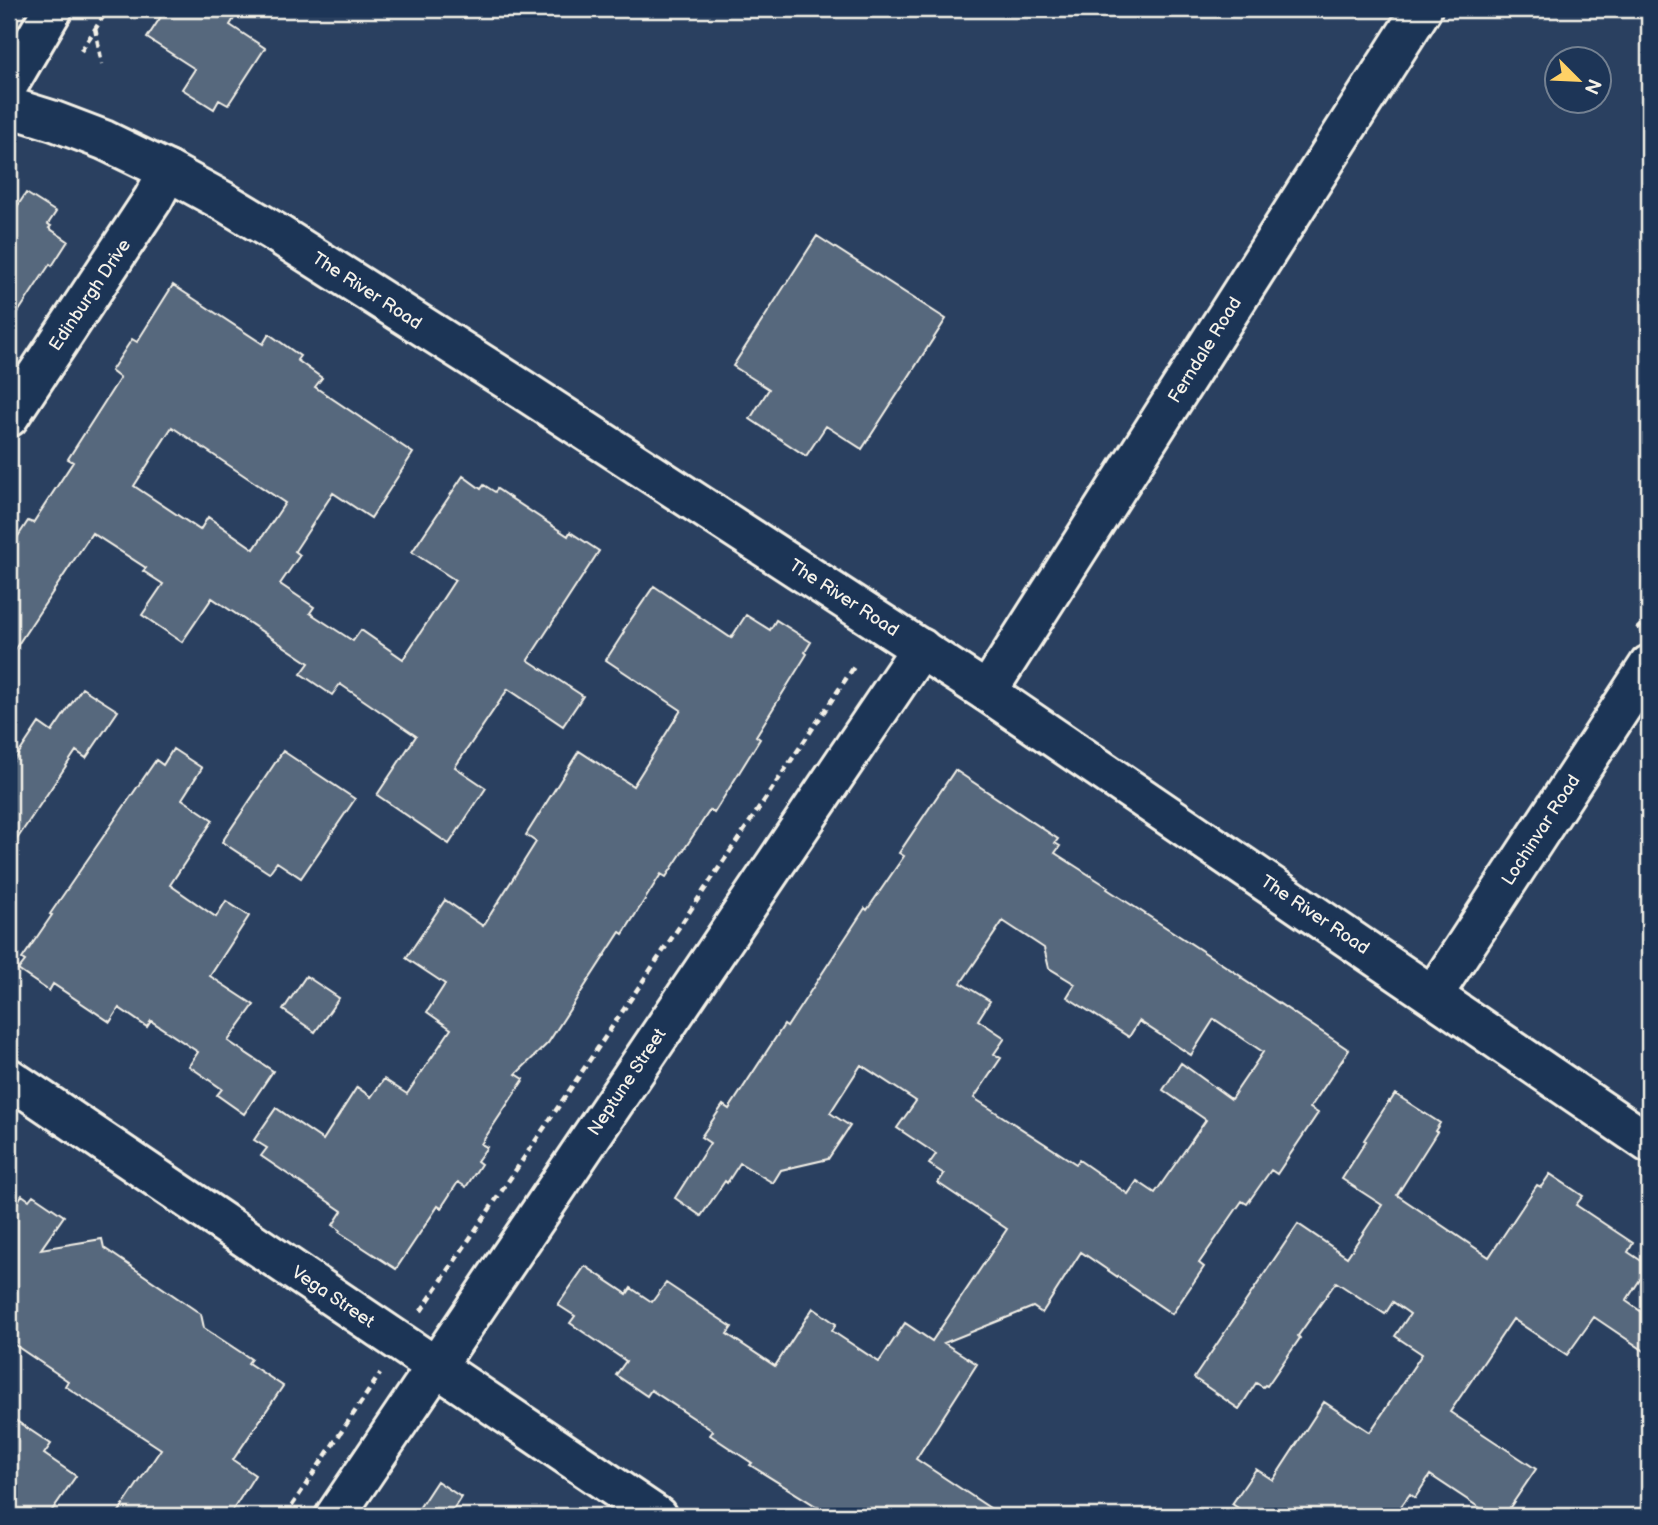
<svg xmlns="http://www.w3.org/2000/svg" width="1658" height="1525" font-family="'Balsamiq Sans',sans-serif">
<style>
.building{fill:#56677d;stroke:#f4f1e8;stroke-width:2;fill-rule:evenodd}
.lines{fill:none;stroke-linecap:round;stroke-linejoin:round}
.minor-casing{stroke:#f4f1e8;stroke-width:44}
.major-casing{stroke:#f4f1e8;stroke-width:44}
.path{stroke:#f4f1e8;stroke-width:4.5;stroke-dasharray:7 5;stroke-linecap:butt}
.minor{stroke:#1d3557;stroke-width:38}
.major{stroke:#1d3557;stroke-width:38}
.labels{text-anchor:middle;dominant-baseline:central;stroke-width:6;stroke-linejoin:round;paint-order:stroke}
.street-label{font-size:18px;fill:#f4f1e8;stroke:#1d3557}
</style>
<rect width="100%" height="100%" fill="#2a4060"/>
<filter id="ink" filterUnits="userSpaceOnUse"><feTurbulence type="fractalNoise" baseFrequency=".0143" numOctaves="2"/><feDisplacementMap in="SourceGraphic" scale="14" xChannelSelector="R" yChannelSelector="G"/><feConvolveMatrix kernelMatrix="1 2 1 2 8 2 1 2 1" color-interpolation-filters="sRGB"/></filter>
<g filter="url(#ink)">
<path class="building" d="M166 9H240L230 25 265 48 228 105 219 100 214 109 182 89 195 69 147 38Z
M26 193 56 212 48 224 51 226 49 228 68 241 52 266 50 264 9 326V219Z
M817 236 946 319 862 449 826 426 806 456 750 419 769 389 733 366Z
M173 285 263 344 269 334 300 356 297 360 322 378 315 387 413 453 371 518 333 493 295 551 300 555 280 584 314 607 310 613 353 641 361 630 403 659 455 580 412 552 463 476 481 489 484 485 495 492 497 489 568 536 570 532 599 551 528 660 583 696 563 726 508 689 455 767 486 788 449 844 377 795 416 736 340 684 332 695 301 674 309 663 212 598 182 642 142 615 163 584 143 571 146 568 92 533 9 658V550L28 521 33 523 73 462 68 459 120 378 111 371 132 339 137 342ZM172 427 285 503 254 549 208 517 200 530 134 486Z
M654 586 731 638 746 615 770 630 776 620 811 642 805 652 807 654 756 736 760 739 714 813 710 810 666 877 661 874 623 934 620 932 548 1043 516 1074 524 1079 481 1144 487 1147 477 1161 481 1164 466 1187 458 1182 441 1208 438 1206 396 1269 339 1232 340 1230 333 1225 342 1211 261 1156 267 1148 254 1140 276 1108 323 1140 357 1087 371 1097 384 1079 407 1094 451 1029 427 1012 445 984 406 958 445 900 483 926 536 842 526 835 579 751 633 786 681 710 606 660 624 632 623 631Z
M82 688 118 711 86 758 76 751 9 851V768L39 723 52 732Z
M173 749 202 768 182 799 213 820 170 885 216 917 226 901 249 916 210 976 254 1005 228 1041 273 1071 244 1114 217 1095 222 1089 189 1066 198 1052 151 1021 147 1027 119 1008 110 1022 53 984 49 991 18 970 25 961 22 959 52 915 50 914 156 760 163 765Z
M283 751 355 799 301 878 277 862 269 873 222 842Z
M955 770 1058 839 1055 843 1060 846 1055 853 1108 887 1107 889 1242 977 1241 978 1349 1050 1310 1108 1318 1113 1277 1174 1271 1170 1247 1204 1242 1201 1199 1263 1204 1267 1172 1314 1081 1252 1042 1313 1033 1307 944 1343 977 1364 916 1459 1002 1516H832L750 1465 752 1463 710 1435 713 1431 651 1390 647 1396 616 1375 626 1361 570 1323 575 1316 558 1305 585 1266 627 1294 631 1288 652 1302 666 1283 732 1327 727 1334 775 1366 813 1308 836 1324 832 1331 879 1362 905 1323 932 1341 1007 1229 938 1183 944 1174 929 1164 936 1154 897 1128 916 1101 861 1065 830 1113 850 1126 828 1159 781 1170 773 1183 740 1163 727 1183 725 1181 701 1216 675 1198 710 1143 701 1137 723 1105 729 1109 784 1025 787 1027 865 908 867 910 904 856 899 853ZM1003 921 1044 948 1049 968 1075 984 1067 997 1129 1037 1139 1021 1191 1055 1214 1019 1263 1052 1231 1099 1181 1063 1163 1090 1206 1120 1155 1193 1137 1181 1128 1194 1079 1160 1076 1164 974 1098 1001 1058 994 1054 1005 1038 978 1020 990 1001 961 983Z
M306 976 339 998 315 1032 283 1010Z
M1395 1094 1440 1123 1435 1131 1437 1132 1397 1195 1489 1257 1537 1185 1541 1187 1550 1174 1583 1196 1576 1205 1633 1243 1628 1252 1649 1266 1626 1301 1649 1317V1354L1594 1317 1567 1355 1513 1319 1450 1412 1536 1469 1504 1516H1492L1430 1475 1415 1498 1410 1494 1394 1516H1251L1232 1504 1256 1469 1273 1480 1324 1402 1370 1432 1422 1354 1395 1336 1410 1314 1393 1302 1385 1314 1336 1282 1298 1336 1300 1338 1267 1386 1265 1385 1263 1387 1256 1383 1239 1409 1194 1378 1298 1224 1347 1257 1382 1205 1342 1179 1366 1141 1364 1140 1389 1101 1390 1102Z
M22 1195 29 1200 33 1195 64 1216 41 1249 102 1239 104 1248 201 1314 204 1328 251 1359 248 1363 283 1386 233 1460 255 1475 229 1516H116L161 1449 65 1386 68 1381 9 1341V1215Z
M9 1416 51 1444 44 1454 76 1476 48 1516H9Z
M437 1481 461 1497 449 1516H414Z"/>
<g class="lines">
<g class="minor-casing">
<path id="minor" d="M9 84 53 9
M9 417 153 199 168 171
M987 692 1422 9
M1433 995 1649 665
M9 1078 657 1516
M335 1516 921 648"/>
</g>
<g class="major-casing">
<path id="major" d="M9 107 54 121 104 140 168 171 223 201 273 231 523 390 987 692 1649 1143"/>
</g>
<path class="path" d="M95 28 102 64
M81 51 108 9
M1637 629 1649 617
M421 1311 856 664
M285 1516 380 1374"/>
<use href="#minor" class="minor"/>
<use href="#major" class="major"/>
</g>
</g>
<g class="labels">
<g class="street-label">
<text transform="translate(367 291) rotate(33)">The River Road</text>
<text transform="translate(90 295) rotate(-56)">Edinburgh Drive</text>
<text transform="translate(1205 350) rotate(-58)">Ferndale Road</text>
<text transform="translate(844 598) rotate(33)">The River Road</text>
<text transform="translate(1541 830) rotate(-57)">Lochinvar Road</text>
<text transform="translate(1315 915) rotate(34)">The River Road</text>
<text transform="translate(627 1082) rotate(-56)">Neptune Street</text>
<text transform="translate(333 1297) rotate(34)">Vega Street</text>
</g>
</g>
<rect width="1658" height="1525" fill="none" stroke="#1d3557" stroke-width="35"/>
<rect x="18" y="18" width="1623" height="1490" fill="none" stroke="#f4f1e8" stroke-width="2.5" filter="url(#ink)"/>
<g transform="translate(1578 80) rotate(114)"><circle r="33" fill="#1d3557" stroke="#738091" stroke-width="2"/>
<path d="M0-5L12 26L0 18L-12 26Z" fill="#ffd166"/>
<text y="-10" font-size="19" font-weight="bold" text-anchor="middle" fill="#f4f1e8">N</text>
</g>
</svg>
